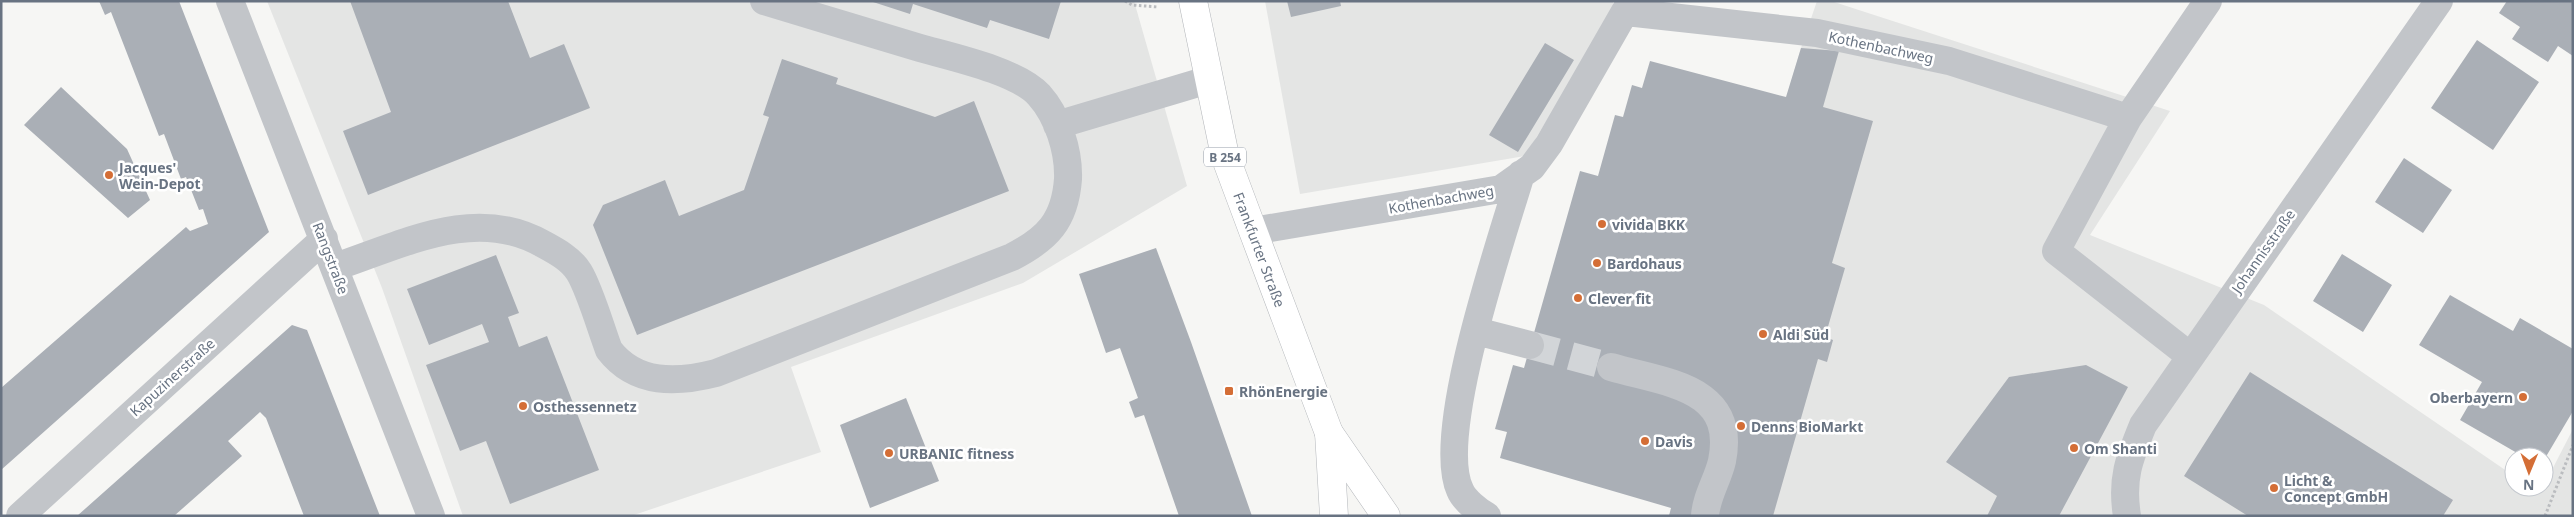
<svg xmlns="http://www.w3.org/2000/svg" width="2574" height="517" font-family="'Noto Sans',sans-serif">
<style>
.built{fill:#e4e5e4}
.building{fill:#aaafb6}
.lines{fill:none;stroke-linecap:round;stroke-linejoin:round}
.minor-tunnel{stroke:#d2d5d8;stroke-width:28;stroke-dasharray:28 14;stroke-linecap:butt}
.major-casing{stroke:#b4b7bb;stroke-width:29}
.path{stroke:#babcbf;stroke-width:3;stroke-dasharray:2.5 2.5;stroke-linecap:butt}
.minor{stroke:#c2c5c9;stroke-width:28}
.major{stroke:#fff;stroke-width:28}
.poi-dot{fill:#d46e36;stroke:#fff;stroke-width:2}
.labels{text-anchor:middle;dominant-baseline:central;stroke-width:5;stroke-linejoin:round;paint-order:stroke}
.shield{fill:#fff;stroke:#959da8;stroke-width:1}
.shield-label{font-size:12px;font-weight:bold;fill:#687382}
.street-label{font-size:14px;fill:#687382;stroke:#fff}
.poi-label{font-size:14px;font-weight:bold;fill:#687382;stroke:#fff;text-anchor:start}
</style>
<rect width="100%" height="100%" fill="#f6f6f4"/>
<path class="built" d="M267 1H1134L1187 186 1023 283 791 367 821 452 631 516H463L382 288Z
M1265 1H1613V13L1525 156 1300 194Z
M1817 1H1831L2170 111 2090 235 2264 305 2514 476V487H2531L2540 493 2573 429V516H1669L1762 181 1801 48Z"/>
<path class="building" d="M99 1H179L269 232 1 470V388L186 227 190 231 208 224 203 209 199 210 186 177 181 179 164 134 159 136 111 12 105 15Z
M350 1H508L530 58 564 44 590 108 368 195 343 131 391 112Z
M1061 1 1049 39 990 20 987 28 913 4 910 14 873 2Z
M1287 1H1340L1341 6 1291 17Z
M2507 1H2573V56L2558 46 2548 62 2512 39 2520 27 2499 13Z
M2477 40 2539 82 2493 150 2431 108Z
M1545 43 1574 60 1518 152 1489 135Z
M1801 48 1839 51 1823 107 1873 121 1832 263 1845 268 1825 337 1833 340 1827 362 1818 359 1773 516H1669L1671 508 1500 458 1507 432 1495 429 1513 365 1524 368 1580 171 1598 176 1615 115 1623 117 1632 85 1642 88 1650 61 1786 97Z
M782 59 838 78 836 84 935 117 974 101 1009 191 637 335 593 225 603 205 665 180 679 216 744 190 769 117 763 115Z
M61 87 127 149 150 200 128 218 24 125Z
M2404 158 2452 190 2423 233 2375 202Z
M1156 248 1191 342 1252 516H1179L1144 415 1135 418 1129 402 1138 398 1120 348 1106 353 1079 274Z
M2342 254 2392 285 2363 332 2313 301Z
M496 255 519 313 508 317 519 347 547 336 599 470 510 504 486 441 460 451 426 365 489 342 482 324 429 345 407 289Z
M2450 295 2513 331 2520 318 2573 349V411L2544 460V457H2524L2460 420 2482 382 2419 345Z
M292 325 307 330 380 516H304L266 418 260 412 228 441 242 456 174 516H77Z
M2086 365 2128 387 2059 516H1987L1997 496 1946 462 2009 377Z
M2250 372 2453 500 2443 516H2248L2184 476Z
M906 398 939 481 870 508 840 425Z"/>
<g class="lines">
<path class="minor-tunnel" d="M1530 345 1611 367"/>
<g class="major-casing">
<g id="major">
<path id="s1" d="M1193 1 1225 156 1253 231 1329 433 1386 516"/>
<path d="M1329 433 1334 516"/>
</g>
</g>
<path class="path" d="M1125 1 1132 5 1158 7
M2545 516 2573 445"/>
<path class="minor" d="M230 1 431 516
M1626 12 1817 33 1949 61 2128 118
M1057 125 1208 80
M1253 231 1501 189 1532 167 1549 144 1631 1
M335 267C402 245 475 205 543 244 556 251 571 259 579 272 590 290 601 329 609 350 636 385 677 383 716 373L1012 257C1047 239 1065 221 1068 179 1069 151 1058 116 1039 95 1017 71 952 57 920 48 868 32 816 17 764 1
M1476 331 1530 345
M2190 356 2056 251 2128 118 2208 1
M1611 367C1665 383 1737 386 1722 461 1718 479 1706 497 1705 516
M20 516 324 239
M1487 516C1478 511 1464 500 1460 490 1434 434 1502 238 1521 174
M2127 516C2121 479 2129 459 2143 425L2439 1"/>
<use href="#major" class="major"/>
</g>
<g class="poi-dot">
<circle cx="109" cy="175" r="5"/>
<circle cx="1602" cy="224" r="5"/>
<circle cx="1597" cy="263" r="5"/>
<circle cx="1578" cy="298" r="5"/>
<circle cx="1763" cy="334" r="5"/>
<rect x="1224" y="386" width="10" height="10" rx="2.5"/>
<circle cx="2523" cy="397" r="5"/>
<circle cx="523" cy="406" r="5"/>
<circle cx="1741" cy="426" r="5"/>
<circle cx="1645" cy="441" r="5"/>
<circle cx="2074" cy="448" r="5"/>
<circle cx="889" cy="453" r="5"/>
<circle cx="2274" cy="488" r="5"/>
</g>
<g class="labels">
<rect class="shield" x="1204" y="147.5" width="42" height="19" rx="4"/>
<g class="shield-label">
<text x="1225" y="157">B 254</text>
</g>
<g class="street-label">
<text transform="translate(1881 47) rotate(12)">Kothenbachweg</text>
<text transform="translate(1441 199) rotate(-10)">Kothenbachweg</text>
<text stroke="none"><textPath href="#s1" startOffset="258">Frankfurter Straße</textPath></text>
<text transform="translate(2263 251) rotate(-55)">Johannisstraße</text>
<text transform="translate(331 258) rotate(69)">Rangstraße</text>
<text transform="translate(172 377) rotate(-42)">Kapuzinerstraße</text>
</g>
<g class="poi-label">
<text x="119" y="167">Jacques'<tspan x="119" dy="16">Wein-Depot</tspan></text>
<text x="1612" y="224">vivida BKK</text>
<text x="1607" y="263">Bardohaus</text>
<text x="1588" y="298">Clever fit</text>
<text x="1773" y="334">Aldi Süd</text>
<text x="1239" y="391">RhönEnergie</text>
<text x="2513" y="397" text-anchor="end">Oberbayern</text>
<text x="533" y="406">Osthessennetz</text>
<text x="1751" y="426">Denns BioMarkt</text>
<text x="1655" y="441">Davis</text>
<text x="2084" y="448">Om Shanti</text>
<text x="899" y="453">URBANIC fitness</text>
<text x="2284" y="480">Licht &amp;<tspan x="2284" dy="16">Concept GmbH</tspan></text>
</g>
</g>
<rect width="2574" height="517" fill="none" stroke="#687382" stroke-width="5"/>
<g transform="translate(2529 472) rotate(181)"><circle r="24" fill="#ffffff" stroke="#c3c7cd"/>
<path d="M0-4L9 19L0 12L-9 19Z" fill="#d46e36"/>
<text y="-8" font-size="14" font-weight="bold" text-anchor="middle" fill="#687382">N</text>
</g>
</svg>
